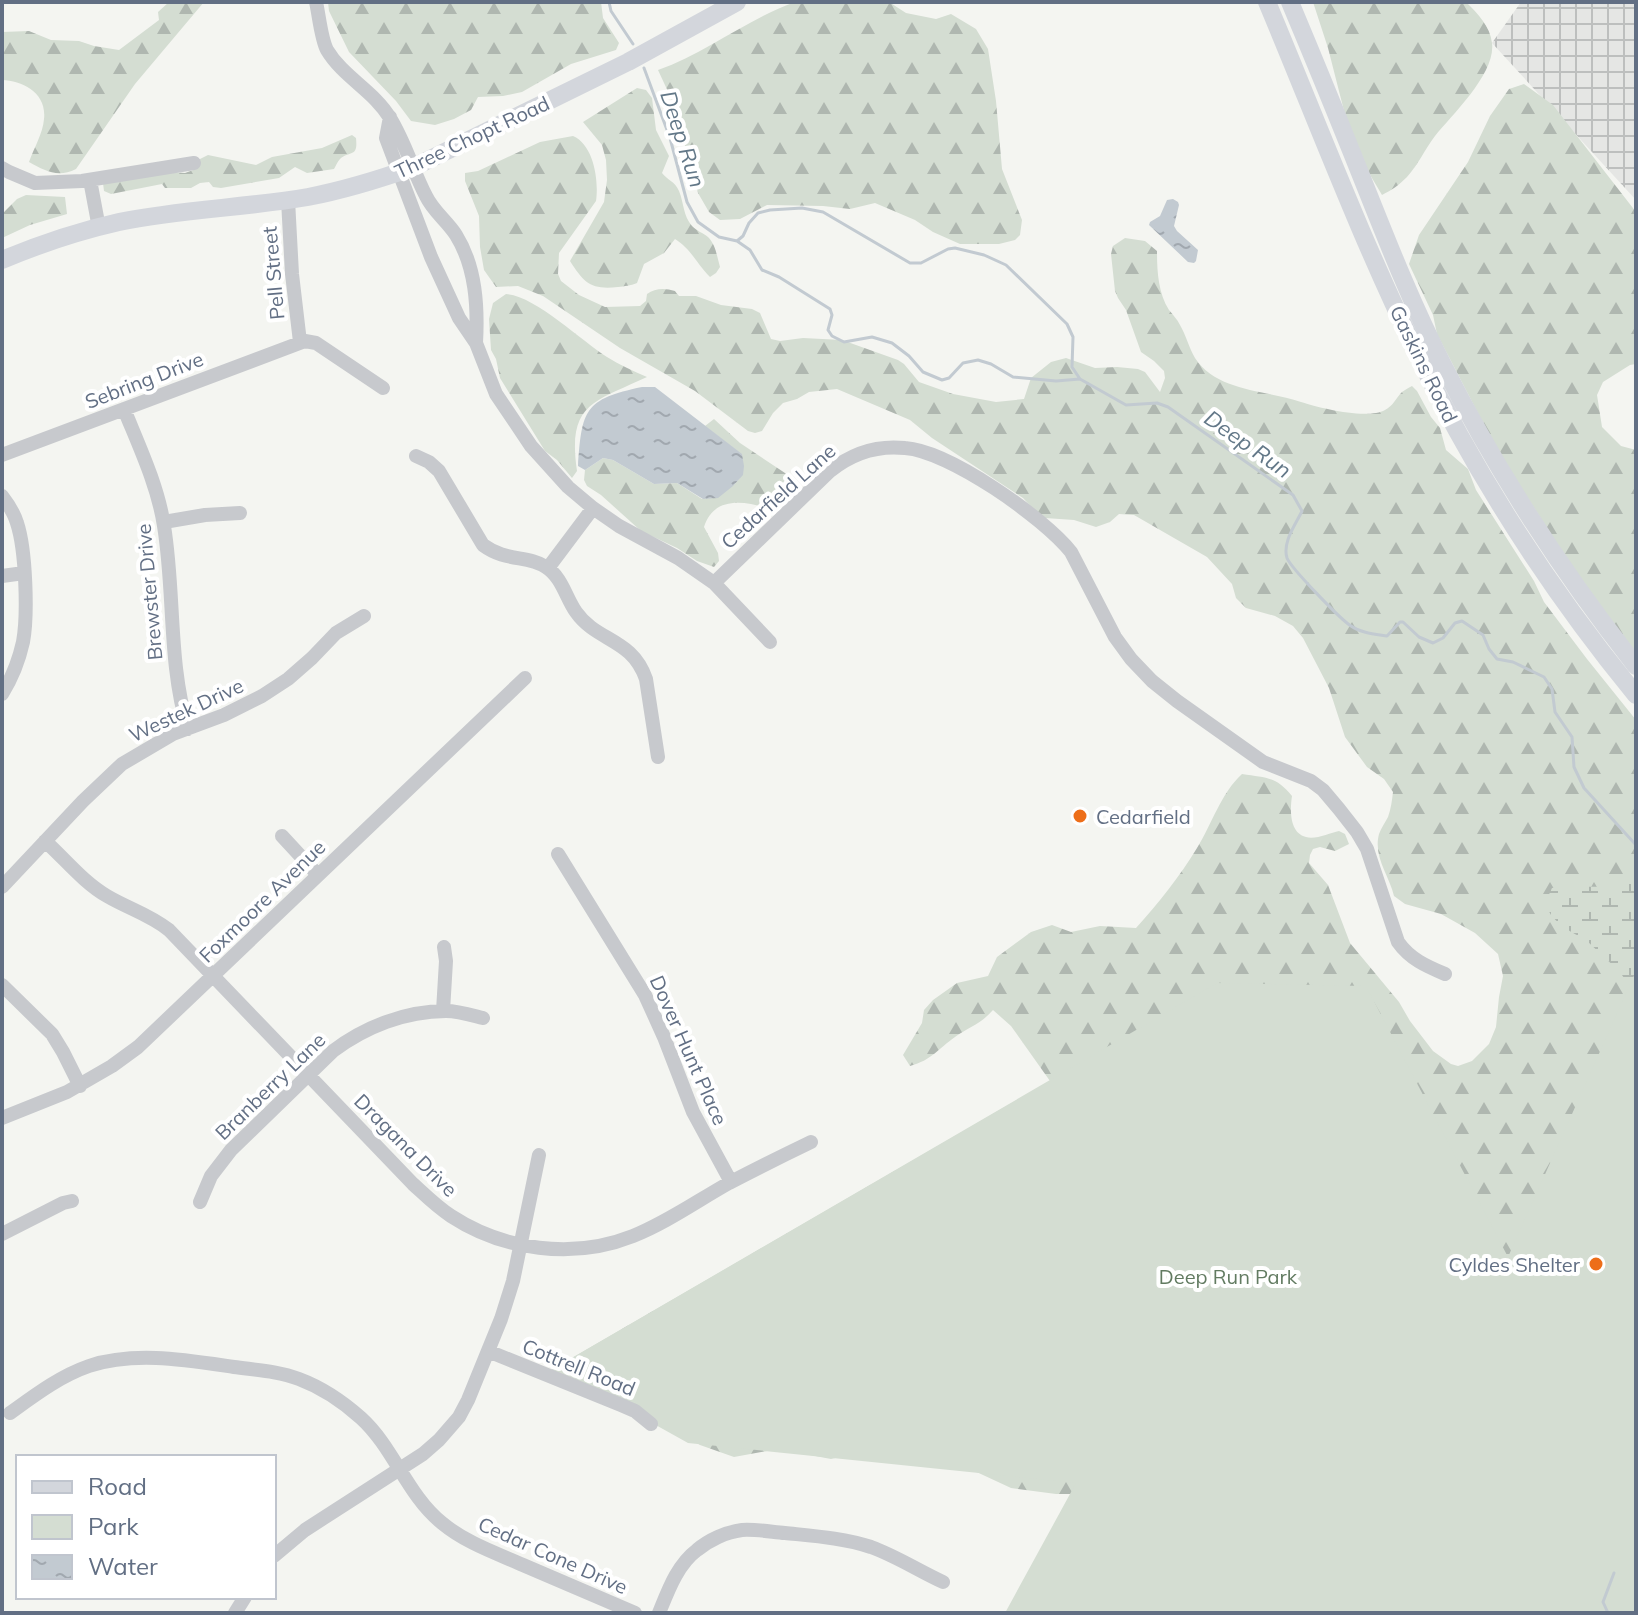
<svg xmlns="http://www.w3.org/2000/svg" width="1638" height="1615" font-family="Mulish,sans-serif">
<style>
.industrial{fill:url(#industrial-grid)}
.forest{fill:url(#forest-firs)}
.wetland{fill:url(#wetland-marsh)}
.park{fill:#d4ddd2}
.water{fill:url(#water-ripples)}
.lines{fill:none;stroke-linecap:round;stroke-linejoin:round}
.stream{stroke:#c2cad1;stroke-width:3}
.minor{stroke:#c7c9cd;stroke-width:14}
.major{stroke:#d3d6dc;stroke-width:18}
.poi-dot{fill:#ed6e19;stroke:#fff;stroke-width:3}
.labels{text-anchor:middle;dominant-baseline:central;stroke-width:8;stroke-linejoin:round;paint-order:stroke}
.street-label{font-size:20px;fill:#626f84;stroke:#fff}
.poi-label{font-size:20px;fill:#626f84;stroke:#fff;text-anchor:start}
.park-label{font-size:20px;fill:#627b61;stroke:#fff}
.water-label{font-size:22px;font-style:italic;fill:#637888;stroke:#fff}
</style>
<defs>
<pattern id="industrial-grid" width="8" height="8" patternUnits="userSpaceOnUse" patternTransform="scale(2)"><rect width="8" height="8" fill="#e5e6e4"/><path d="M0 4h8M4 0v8" fill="none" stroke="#bdbfbe"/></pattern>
<pattern id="forest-firs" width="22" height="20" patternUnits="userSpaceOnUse" patternTransform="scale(2)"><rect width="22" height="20" fill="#d4ddd2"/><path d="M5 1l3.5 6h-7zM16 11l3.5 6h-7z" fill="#afb7b0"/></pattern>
<pattern id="wetland-marsh" width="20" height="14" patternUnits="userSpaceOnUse" patternTransform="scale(2)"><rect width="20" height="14" fill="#d4ddd2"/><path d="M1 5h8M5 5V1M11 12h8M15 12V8" fill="none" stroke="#afb7b0"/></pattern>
<pattern id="water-ripples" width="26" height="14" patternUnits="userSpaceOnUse" patternTransform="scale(2)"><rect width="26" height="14" fill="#c2cad1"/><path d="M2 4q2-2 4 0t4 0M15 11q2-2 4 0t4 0" fill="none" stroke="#a1a8af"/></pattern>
</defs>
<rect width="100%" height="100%" fill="#f4f5f1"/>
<path class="industrial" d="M1521 2H1636V200L1492 43Z"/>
<path class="forest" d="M169 2H204L135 84 76 169C58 178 45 171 29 162 34 148 43 133 44 119 47 93 23 81 2 80V32L29 31 51 40 79 41 94 46 119 50 159 20 158 12Z
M328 2H601L603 18 619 43 616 50 571 64 522 92 503 96 478 97 471 110 454 119 435 125 411 121 396 101 349 52 329 11Z
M795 2H889L906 13 936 19 951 14 976 29 988 49 996 101 1002 169 1022 220 1020 235 1015 240 999 244H960L933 232 915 220 875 203 850 209 823 206 767 205 740 219 720 220 709 212 698 193 689 155 680 134 677 111 658 70C706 53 747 19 795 2Z
M1313 2H1466C1478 14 1490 26 1492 43 1496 73 1453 114 1435 136 1425 149 1418 165 1407 177 1399 185 1392 190 1382 195L1353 146 1328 48Z
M1524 84 1553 105 1636 212V364L1630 365 1603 382 1597 395 1602 427 1621 446 1636 450V655L1591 596 1498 452 1437 334 1433 315 1409 264 1419 235 1468 162 1490 116 1509 89Z
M637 88 646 90 652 98 656 130 669 156 662 173C667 180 675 181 679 191 684 203 683 216 692 226 697 231 703 233 708 237 716 245 717 257 720 267L716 273 710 277C696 263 692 250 675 239L664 253 644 264 637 283C630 286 625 286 618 287 591 290 584 283 570 261L604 202 607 180 606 160 602 145 583 122Z
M352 135 356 138C358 158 351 150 340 159 337 162 336 166 334 169L307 173 295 167 279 178 221 188 213 187 209 182 200 183 191 188H165L162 184 111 194 104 191 103 183 169 172 185 173 196 169 200 159 208 155 256 165 272 157 322 148Z
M573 136C594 145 599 181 596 201L559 253 558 274 561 281 579 295 605 307 640 306 646 301 647 294C655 288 665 288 675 291L679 296H696L721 305 752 309 760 313 771 339 780 341 803 338 842 340 898 360 904 364 919 382 953 394 996 402 1024 399 1031 378 1051 362 1066 358 1095 368 1117 367 1138 369 1145 372 1160 392 1165 378 1164 371 1154 361 1141 352 1126 310 1118 298 1115 291 1111 254 1113 246 1125 238 1145 241 1157 251C1157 270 1158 293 1169 310 1173 315 1177 319 1180 325 1186 335 1189 348 1195 358 1217 392 1267 390 1301 402 1320 408 1367 420 1385 410 1393 406 1396 398 1402 392 1405 390 1408 388 1412 386L1417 391 1431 417 1440 428 1446 450 1468 469 1476 490 1534 581 1544 602 1587 659 1636 720V1316L1100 1494H1056L1011 1488 955 1462 853 1454 831 1459 778 1449 734 1457 700 1445 661 1422 546 1373 1050 1081 1011 1026 993 1010C981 1024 969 1027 955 1037 938 1049 932 1060 910 1066L903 1055 922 1023 924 1010 933 1000 957 983 988 976 997 957 1031 932 1052 925 1071 932 1100 926 1136 928C1158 904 1180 876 1197 848 1212 824 1221 793 1242 774 1266 778 1276 776 1292 796 1290 809 1289 833 1306 837 1315 840 1330 833 1339 831L1345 834 1349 844 1335 851 1320 847 1313 849 1310 855 1309 863 1328 885 1350 943 1399 1002 1410 1021 1433 1051 1451 1064 1458 1066 1472 1061 1489 1044 1496 1027 1499 997 1503 976 1498 954 1475 933 1441 914 1405 904 1394 896C1389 875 1373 857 1379 834 1381 828 1385 823 1388 817 1391 809 1392 800 1393 792L1384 779 1367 767 1345 737 1329 688 1303 638 1293 626 1275 616 1246 608 1236 598 1232 584 1207 557 1134 515 1119 514 1110 522 1096 527 1074 520 1045 518 1038 514 1023 498 932 438 910 420 837 389 809 392 797 399 783 403 773 413 762 431 755 433 748 431 695 391 620 348 543 296 518 286 496 287 484 270 480 247 479 216 465 181V173L478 171 540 142Z
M26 195 65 197 67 214 30 225 2 238V214L17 199Z
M506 294C534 295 582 341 607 357 620 365 633 371 647 377 594 402 567 403 577 471L572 478 557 460 545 451 500 378 496 359 491 350 489 319 493 303Z
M714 419 740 443 785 473C802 491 786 498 772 510 747 501 714 495 704 527L718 553 719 561 714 567 697 561 677 548 641 531 601 495 587 486 584 480 585 470 603 458 613 460 654 484 677 483 702 499C728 488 748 487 741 454L705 426Z"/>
<path class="wetland" d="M1636 872V996L1620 972 1587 941 1561 926 1551 915 1547 908 1546 901 1552 888C1579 883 1615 895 1636 872Z"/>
<path class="park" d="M1636 971V1613H1005L1076 1483 688 1443 584 1385 546 1373 1217 983 1366 986 1508 1257Z"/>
<path class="water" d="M1173 199 1178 202 1179 205 1174 226 1177 231 1198 250 1196 261 1194 263 1188 262 1149 225 1150 222 1160 216 1167 200Z
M642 387H655L742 454 744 466 743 475 733 486 718 498 703 499 677 483 654 484 613 460 603 458 585 470 578 466C582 410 584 399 642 387Z"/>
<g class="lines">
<path class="stream" d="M609 2 611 11 633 44
M644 68 670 138 687 202 698 222 719 237 737 241 750 250 762 270 779 277 830 309 832 315 828 330 832 336 844 342 872 337 892 343 909 356 923 372 942 380 949 378 963 363 978 360 991 364 1013 377 1056 381 1080 379 1126 405 1157 403 1168 407 1293 495 1302 511C1296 524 1282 542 1287 558 1291 568 1340 619 1351 626 1361 633 1374 634 1387 636L1400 622H1403L1419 637 1433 643 1443 638 1455 623 1462 621 1483 635 1489 649 1497 659 1513 662 1544 677 1552 689 1555 712 1572 737 1574 767 1584 788 1636 845
M737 241 743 236 749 223 758 213 770 210 802 208 823 212 910 263H921L948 249 955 248 984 255 1006 265 1067 324 1073 337 1072 367 1080 379
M1608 1613 1603 1602 1614 1573"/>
<path class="minor" d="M316 2C319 15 321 39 327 50 343 77 374 91 390 118 405 142 413 171 426 196 433 211 447 221 456 235 476 267 478 307 476 343
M390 117 386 138 431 257 459 318 476 343 496 394 531 446 568 487 593 508 619 526 678 558 714 583 770 642
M2 168 9 172 35 183 82 181 194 163
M90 180 99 228
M288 200 292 274 300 342
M124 409C139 446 158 486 164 526 175 593 168 663 188 729
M2 455 305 341 316 343 383 388
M416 456 429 462 439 471 483 545C506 562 527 555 546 567 562 577 566 598 576 612 597 642 632 638 646 679L658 757
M2 496C9 505 14 513 17 523 26 550 28 615 23 642 19 660 12 678 2 694
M164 522 205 515 240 513
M548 568 593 508
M2 576 24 573
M714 583 830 471C851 454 877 445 905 448 949 451 1043 517 1071 552L1115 637 1131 659 1152 681 1177 701 1263 762 1311 781 1323 790 1339 809 1357 832 1367 849 1398 942C1410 959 1426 966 1445 974
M282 836 318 875
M45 841C65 859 84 883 107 896 129 909 149 914 169 930L413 1184C425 1195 437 1207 451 1216 503 1250 573 1260 633 1236 666 1223 697 1201 729 1183 756 1169 784 1155 811 1142
M558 854 645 995 664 1037 693 1112 731 1182
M2 887 83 801 122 764 173 734 224 715 262 696 288 679 312 658 336 633 364 616
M2 985 52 1034 63 1052 80 1086
M443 1011 446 961 444 947
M2 1118 67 1092 112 1066 138 1047 525 678
M200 1202 211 1176 231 1150 333 1051C365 1027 405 1011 446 1011 458 1011 471 1015 483 1018
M2 1234 63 1203 72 1201
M488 1351 621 1405 635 1411 651 1424
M10 1413C35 1395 60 1376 89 1366 135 1351 186 1360 234 1367 256 1370 278 1371 299 1379 323 1388 342 1401 361 1418 394 1448 407 1495 442 1523 466 1543 496 1553 523 1565 561 1581 598 1597 635 1613
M274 1556 305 1530 423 1454 439 1440 459 1417 468 1400 501 1319 513 1281 539 1155
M235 1613 245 1597
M659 1613C668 1591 677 1565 697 1550 709 1540 726 1532 742 1530 756 1529 772 1532 785 1533 814 1536 844 1538 871 1547 896 1556 919 1571 943 1582"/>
<path class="major" d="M1267 2C1316 119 1361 239 1417 353 1476 475 1550 590 1636 695
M1290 2C1311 52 1332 103 1352 153 1381 225 1408 297 1443 365 1497 472 1562 572 1636 666
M2 260C40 244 79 231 119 222 181 209 245 208 308 197 344 190 380 179 414 167L628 62 737 2"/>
</g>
<g class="poi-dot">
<circle cx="1080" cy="816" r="8"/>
<circle cx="1596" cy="1264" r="8"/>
</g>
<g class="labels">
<g class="street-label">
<text transform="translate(472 137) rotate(-25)">Three Chopt Road</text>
<text transform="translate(273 273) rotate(-95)">Pell Street</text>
<text transform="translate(1424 364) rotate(64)">Gaskins Road</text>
<text transform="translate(144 380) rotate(-21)">Sebring Drive</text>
<text transform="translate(778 496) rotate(-42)">Cedarfield Lane</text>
<text transform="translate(149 592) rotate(-95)">Brewster Drive</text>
<text transform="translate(186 710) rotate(-25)">Westek Drive</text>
<text transform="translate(262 901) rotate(-44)">Foxmoore Avenue</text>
<text transform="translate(689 1050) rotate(66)">Dover Hunt Place</text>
<text transform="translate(270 1086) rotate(-44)">Branberry Lane</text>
<text transform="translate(406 1145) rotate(45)">Dragana Drive</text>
<text transform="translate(579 1367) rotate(22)">Cottrell Road</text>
<text transform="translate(553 1555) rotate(24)">Cedar Cone Drive</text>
</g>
<g class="poi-label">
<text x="1096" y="816">Cedarfield</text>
<text x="1580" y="1264" text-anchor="end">Cyldes Shelter</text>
</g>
<g class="park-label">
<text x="1228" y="1276">Deep Run Park</text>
</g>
<g class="water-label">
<text transform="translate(683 139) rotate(72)">Deep Run</text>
<text transform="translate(1248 444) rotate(35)">Deep Run</text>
</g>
</g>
<rect width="1638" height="1615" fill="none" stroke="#626f84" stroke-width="8"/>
<rect x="16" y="1455" width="260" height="144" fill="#ffffff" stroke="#c0c5ce" stroke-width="2"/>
<rect x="32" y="1481" width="40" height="12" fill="#d3d6dc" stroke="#c0c5ce" stroke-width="2"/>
<text x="88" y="1495" font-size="24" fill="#626f84">Road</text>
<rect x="32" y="1515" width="40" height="24" fill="#d4ddd2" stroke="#c0c5ce" stroke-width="2"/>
<text x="88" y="1535" font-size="24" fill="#626f84">Park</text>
<rect x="32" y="1555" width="40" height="24" fill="url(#water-ripples)" stroke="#c0c5ce" stroke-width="2"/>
<text x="88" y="1575" font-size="24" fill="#626f84">Water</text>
</svg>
